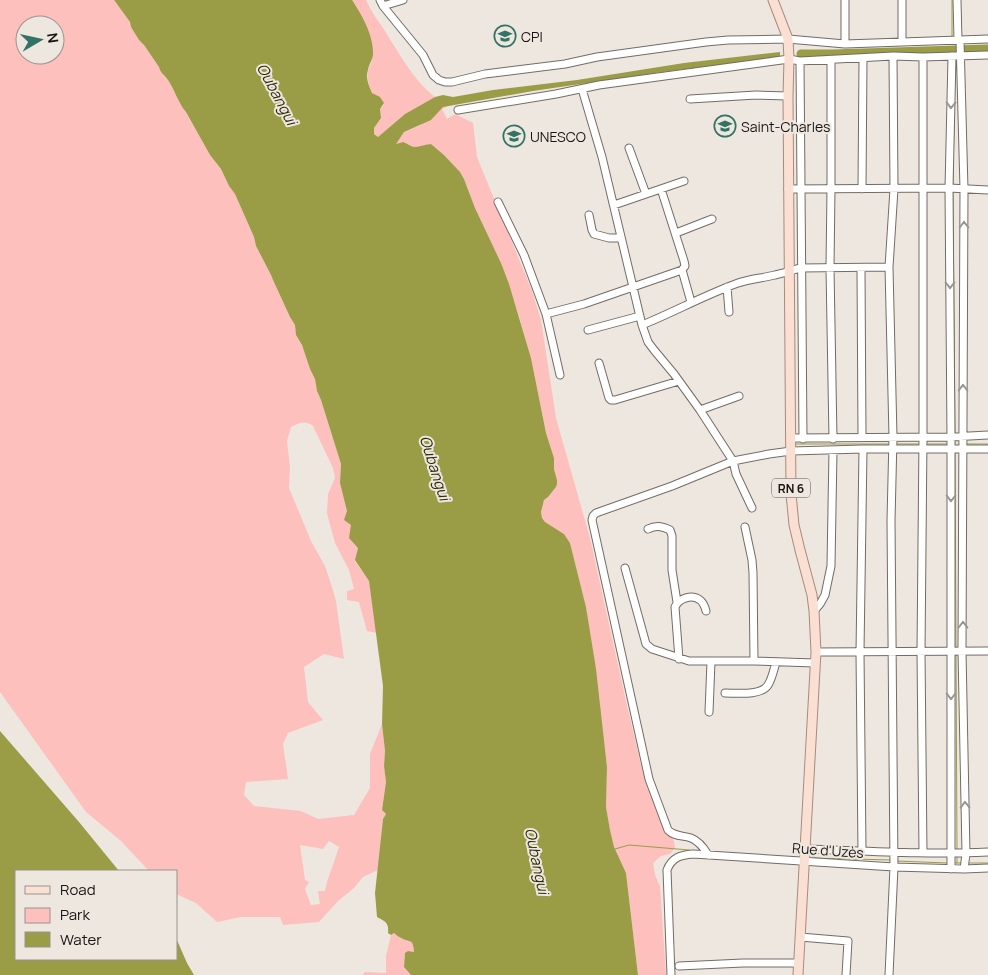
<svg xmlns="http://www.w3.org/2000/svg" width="988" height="975" font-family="Manrope,sans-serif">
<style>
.green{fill:#fdc0bc;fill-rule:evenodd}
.water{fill:#9a9d46}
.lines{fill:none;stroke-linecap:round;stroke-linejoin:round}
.stream{stroke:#9a9d46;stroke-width:1}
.river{stroke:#9a9d46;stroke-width:9}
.minor-casing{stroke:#726c66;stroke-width:9}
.major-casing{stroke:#a98a7c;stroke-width:11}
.minor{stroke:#fff;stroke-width:7}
.major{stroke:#fadfd3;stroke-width:9}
.oneway{stroke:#979695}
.labels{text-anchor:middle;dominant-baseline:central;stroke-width:4;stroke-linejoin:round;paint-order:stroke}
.shield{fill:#eee7e0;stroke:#585450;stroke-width:1}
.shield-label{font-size:12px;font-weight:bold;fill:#181513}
.poi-label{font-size:14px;fill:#181513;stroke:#eee7e0;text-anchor:start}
.street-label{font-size:14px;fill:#181513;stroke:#eee7e0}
.water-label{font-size:15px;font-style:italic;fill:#2c2d07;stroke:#eee7e0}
</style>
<rect width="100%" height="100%" fill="#eee7e0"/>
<path class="green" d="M0 0H114L130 22 131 27 139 40 144 45 159 67C160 73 165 75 168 80 175 90 178 103 186 112L210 155 221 169 229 186 235 194 254 237 256 246 271 275 273 280 290 317 295 325 296 335 302 345 310 369 315 379 317 391 321 400 341 464 340 483 358 548 355 561 369 581 377 633 367 631 359 602 347 600V591L354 589 349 570 335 543 327 513 328 494 335 478 333 468 313 426C304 420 300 423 291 427L287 441 290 467 289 488 311 541 325 566 332 587 336 601 344 659 324 654 304 667 308 702 323 720 288 733 283 744 288 779 246 782 244 795 254 806 301 811 318 819 354 815 370 788V754L382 724 385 751 384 766 386 782 382 810 386 814 383 819 378 870 363 877 354 888 338 901 319 922 283 925 280 917H241L217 922 196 903 176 894V871H149L121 841 86 812 0 692ZM25 25H55V55H25ZM329 841 339 847 327 882 325 891H318L320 904 311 905 305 889 309 882 305 880 300 845 323 849Z
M352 0H366C371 11 378 21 385 31 399 53 414 81 435 97L405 114 378 137 374 134V128L381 118 380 109 384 105 375 95 372 93C367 79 365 75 372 61Z
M449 106 442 109 447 119 455 114 473 123 477 157 532 291 541 320 556 418 590 538 626 701 641 765 653 801 665 829 674 841 675 848 670 854 661 856 653 863 655 875 660 886 666 975H638L626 873 614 848 610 830 606 807 607 767 586 607 570 543 564 534 545 522 542 518 541 512 544 500 548 497 556 487 557 480 554 469V458L546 433 531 358 519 316 501 263 475 208 464 179 460 172 444 155 431 144C426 144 420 147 414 147 410 146 406 143 402 142L394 146 404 132 419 126 442 107Z
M394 933 400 938 411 941 413 944 414 952 408 951 405 954 404 967 411 975H362L365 972 386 973V956L391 935Z"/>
<path class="water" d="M114 0H352C362 15 374 36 373 55 372 61 369 64 368 70 365 77 369 86 372 93L380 97 384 103 380 109 381 118 374 128V134L378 137 405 114 435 97 443 95 453 97 493 90 577 80 684 63 780 52V57L655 73 533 91 443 107 431 120 404 132 396 144 403 142C406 143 410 146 414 147 420 147 426 144 431 144L444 155 460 172 464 179 475 208 501 263 509 284 531 358 546 433 554 458V469L557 480V484L556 487 548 497 544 500 541 512 542 518 545 522 564 534 570 543 586 607 596 669 607 767 606 807 610 830 614 847 626 873 638 975H411L404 967 405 953 408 951 414 952C413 938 411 943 401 938 400 938 395 934 394 933L391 935 388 933C389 923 386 922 377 917L375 893 383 819 386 814 382 810 386 782 384 766 385 751 382 724 383 686 369 581 355 560 358 548 349 538 351 525 344 520 347 511 340 483 341 464 321 400 317 391 315 379 310 369 302 345 296 335 295 325 290 317 273 280 271 275 256 246 254 237 235 194 229 186 221 169 210 155 186 112C178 103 175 90 168 80 165 75 160 73 159 67L144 45 139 40 131 27 130 22Z
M0 731 79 822 119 871H16V959H176V938L187 963 194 975H0Z"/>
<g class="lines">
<path class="stream" d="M952 0V37
M953 185 954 122
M953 193 955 434
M955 441V447
M794 444H888
M897 444H918
M927 444H948
M966 444H988
M955 453 956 649
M956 655 957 849
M615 849 629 845 689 850
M812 856 816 858 890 860
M957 857V863
M896 861 947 863
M954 863H962
M969 863H988"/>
<path class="river" d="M801 54H833L988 49"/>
<g class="minor-casing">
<path id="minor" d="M380 0 383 6 423 55 433 75 439 80 445 82H452L485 74 565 64 597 57 706 42 728 40 788 39 845 44 988 39
M845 0V44
M902 0V42
M957 0 958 40
M383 6 403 0
M960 40 964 189 962 651 966 854 964 869
M923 57V437L921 652 923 853
M831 60V188L830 268 833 439
M800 61 803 439
M582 89 602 157 642 325 648 342 654 350 674 374 700 410 733 461 736 474 752 508
M690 99 756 95 788 96
M458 110 556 94 599 85 789 59 800 61 893 56 923 57 988 55
M629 148 646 194
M661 189 684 261 685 266 682 270
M788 189 949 188 988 190
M862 189 863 59
M498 202 524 255 546 314 560 375
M614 205 684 181
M589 215 592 230 594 234 609 238H620
M676 233 712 219
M861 268 862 437
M727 287 729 312
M546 314 584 304 682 270 691 302
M642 325C674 312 705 295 738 283 749 279 763 278 775 275 784 273 792 270 801 268L889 267
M588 330 640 316
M599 363 609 398 611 400H615L679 381
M700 410 739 396
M791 438 951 437 988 435
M745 527 752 560 753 573 754 661
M648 529C656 525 662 526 670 530L672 536V570L677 602
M625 568 646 644 652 649 689 661H754L815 663
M814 611 820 604 825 595 831 566 833 450
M816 652 988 651
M679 659 675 607C679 598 692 594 700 600 704 603 705 607 706 611
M725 693C737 693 761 696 768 685 772 679 774 669 776 662
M709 712 711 662
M805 849C866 851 927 855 988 852
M862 851 860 652 863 449
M708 855C704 848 699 841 691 838 682 835 675 837 668 830L649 779 592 520 593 516 596 513 672 486 733 461 769 454 791 451 863 449H988
M951 869V437L949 188 952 56
M800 937 848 941 846 975
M679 966 743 963H798
M671 975 667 870C672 857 681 855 693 854L894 867 964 869 988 868
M889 975 894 867 891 521 893 437 889 267 894 189 893 56"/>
</g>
<g class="major-casing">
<path id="major" d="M773 0 788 39 789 59 788 96 791 494 794 525 800 550 812 595 814 611 816 652 798 975"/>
</g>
<use href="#minor" class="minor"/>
<use href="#major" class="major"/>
</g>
<defs><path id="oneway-chevron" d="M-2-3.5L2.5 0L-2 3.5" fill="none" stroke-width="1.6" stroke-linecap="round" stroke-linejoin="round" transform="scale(1.25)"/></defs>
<g class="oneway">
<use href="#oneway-chevron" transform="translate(951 105) rotate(91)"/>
<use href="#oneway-chevron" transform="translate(964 225) rotate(-90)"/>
<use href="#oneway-chevron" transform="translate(950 285) rotate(90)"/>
<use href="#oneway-chevron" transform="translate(963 388) rotate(-90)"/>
<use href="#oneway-chevron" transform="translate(951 498) rotate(90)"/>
<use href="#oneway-chevron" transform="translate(963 625) rotate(-90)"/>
<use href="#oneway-chevron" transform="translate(951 696) rotate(90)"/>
<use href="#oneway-chevron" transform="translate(965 805) rotate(-91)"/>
</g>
<defs>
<g id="school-ring" transform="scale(1.125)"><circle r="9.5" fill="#eee7e0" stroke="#317465" stroke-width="1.5"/><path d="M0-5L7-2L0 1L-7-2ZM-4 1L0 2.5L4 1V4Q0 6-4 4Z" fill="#317465"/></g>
</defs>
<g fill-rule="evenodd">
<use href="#school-ring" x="505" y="36"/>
<use href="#school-ring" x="725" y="126"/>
<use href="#school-ring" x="514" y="136"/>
</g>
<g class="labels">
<rect class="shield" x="772" y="478.5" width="38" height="19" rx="4"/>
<g class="shield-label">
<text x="791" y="488">RN 6</text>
</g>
<g class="poi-label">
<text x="521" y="36">CPI</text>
<text x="741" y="126">Saint-Charles</text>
<text x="530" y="136">UNESCO</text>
</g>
<g class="street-label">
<text transform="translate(828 850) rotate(4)">Rue d'Uzès</text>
</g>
<g class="water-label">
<text transform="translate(277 94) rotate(62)">Oubangui</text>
<text transform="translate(435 468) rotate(72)">Oubangui</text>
<text transform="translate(537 861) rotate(78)">Oubangui</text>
</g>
</g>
<rect x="15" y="870" width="162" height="90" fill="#eee7e0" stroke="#98938e"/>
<rect x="25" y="886" width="25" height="8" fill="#fadfd3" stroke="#98938e"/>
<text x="60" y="895" font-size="15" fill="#181513">Road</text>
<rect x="25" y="908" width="25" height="15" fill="#fdc0bc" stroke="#98938e"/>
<text x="60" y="920" font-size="15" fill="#181513">Park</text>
<rect x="25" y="932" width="25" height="15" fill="#9a9d46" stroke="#98938e"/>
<text x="60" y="945" font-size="15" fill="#181513">Water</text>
<g transform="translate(40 40) rotate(81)"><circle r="24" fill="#eee7e0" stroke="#98938e"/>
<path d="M0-4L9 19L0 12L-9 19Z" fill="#317465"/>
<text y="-8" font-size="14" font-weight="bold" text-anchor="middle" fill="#181513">N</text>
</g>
</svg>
